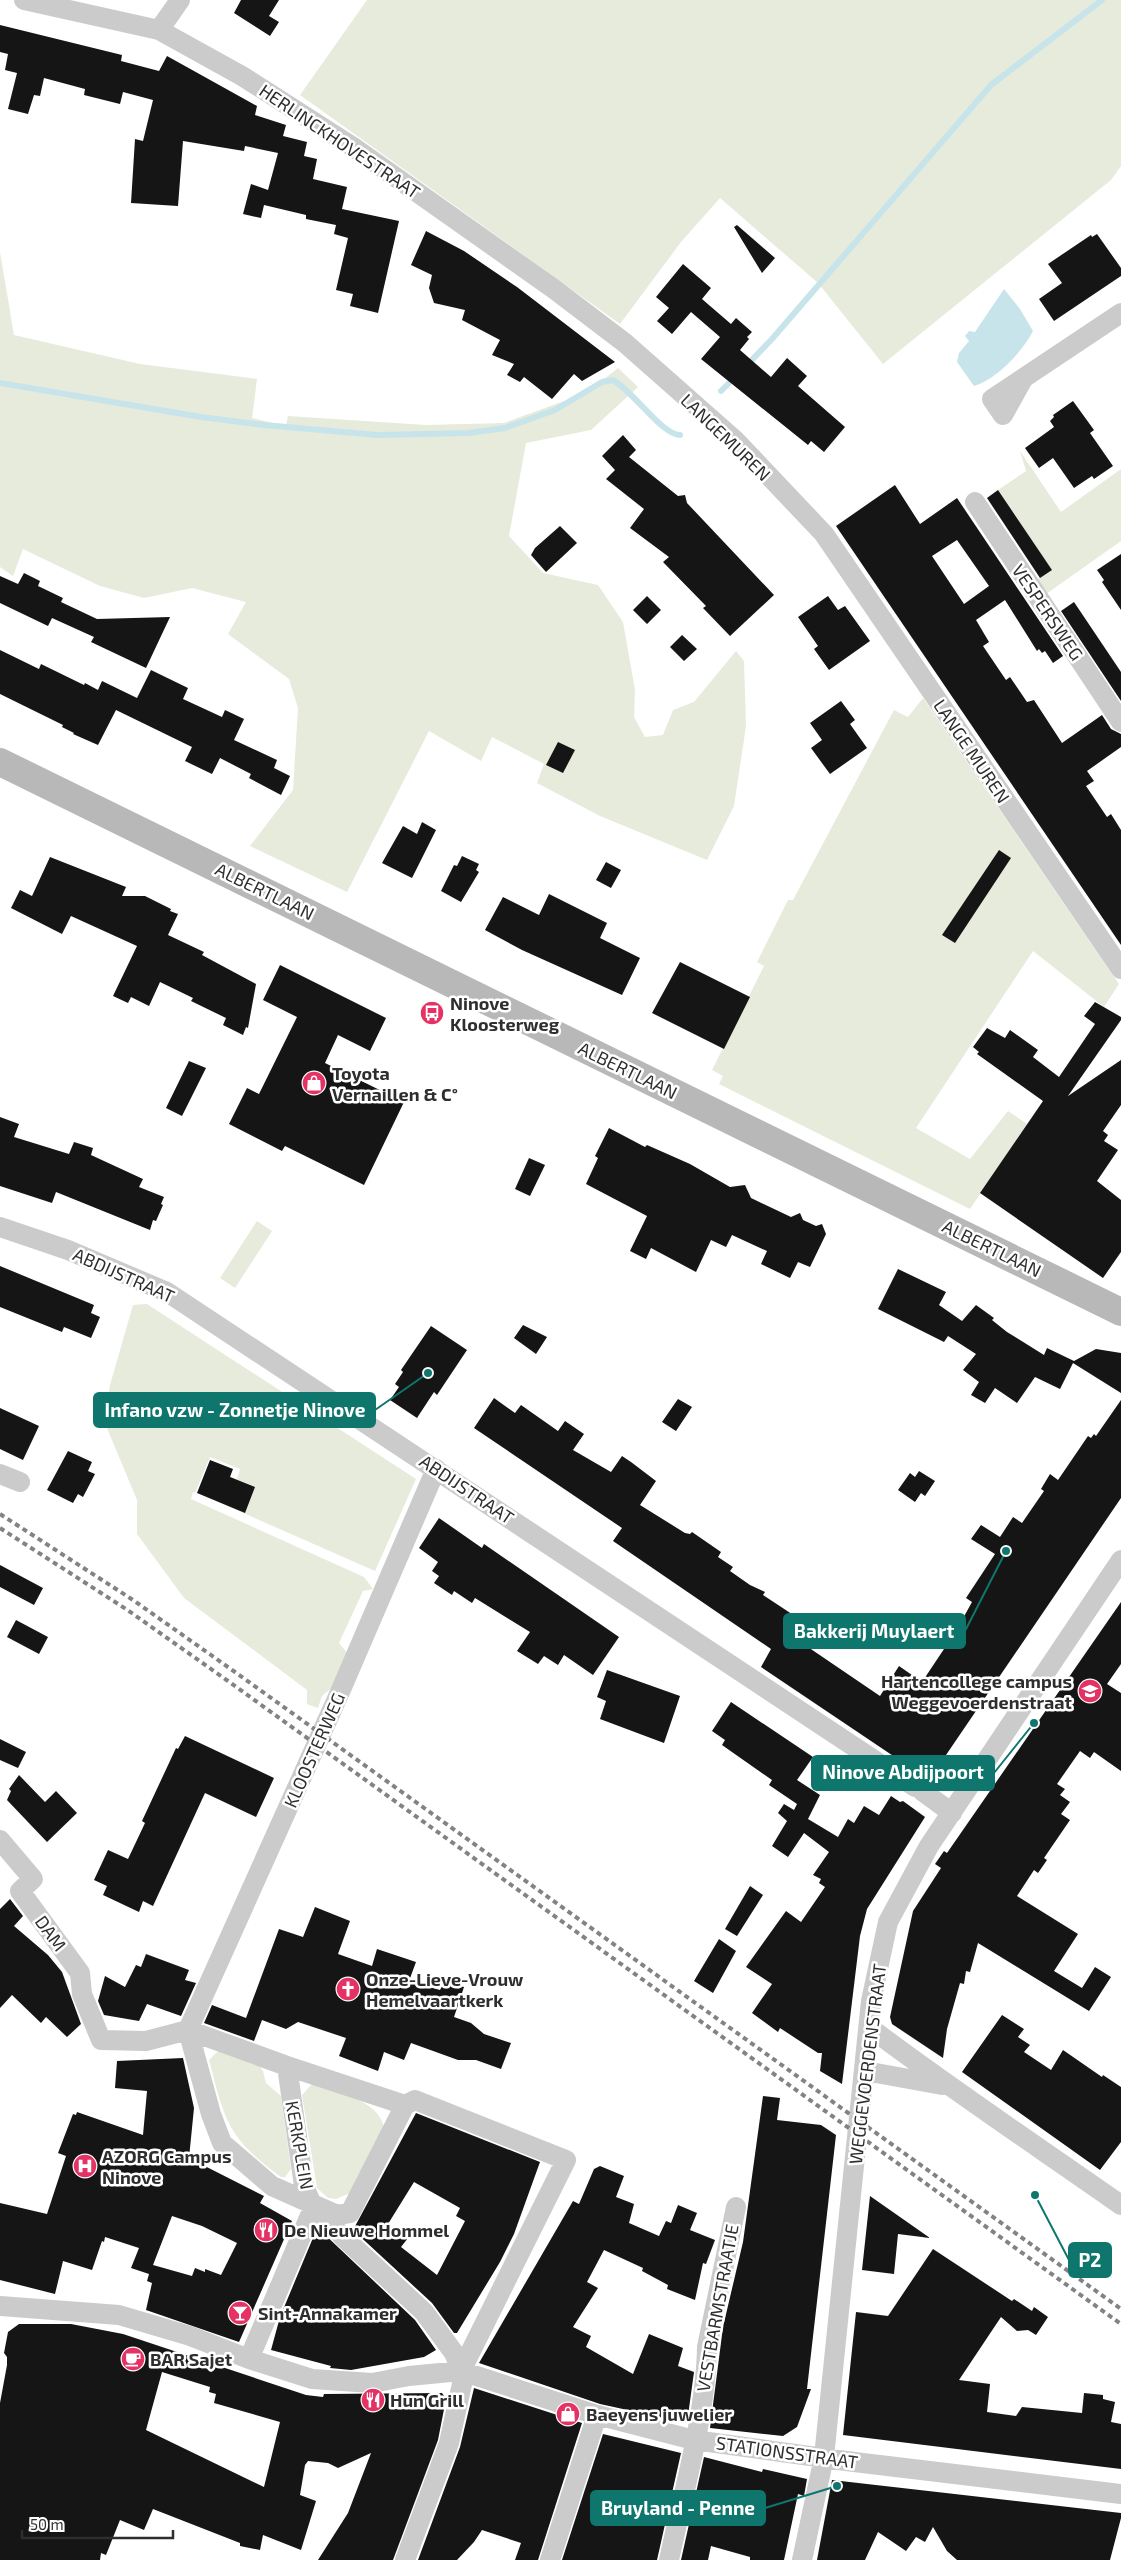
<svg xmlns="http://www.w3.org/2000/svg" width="1121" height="2560" font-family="'Exo 2',sans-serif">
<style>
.green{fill:#e7ebdb}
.water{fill:#c8e4eb}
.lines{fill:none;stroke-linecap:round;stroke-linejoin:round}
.stream{stroke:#c8e4eb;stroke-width:6}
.building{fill:#151515;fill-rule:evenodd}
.street{stroke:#cbcbcb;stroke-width:20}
.secondary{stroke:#b8b8b8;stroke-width:28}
.rail{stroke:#838383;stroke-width:4;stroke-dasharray:5 4;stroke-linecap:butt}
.labels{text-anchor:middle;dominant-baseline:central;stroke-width:5;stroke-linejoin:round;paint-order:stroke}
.street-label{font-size:18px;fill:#2e2e2e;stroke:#fff}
.poi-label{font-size:18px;font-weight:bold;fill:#2e2e2e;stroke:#fff;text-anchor:start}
.leader{fill:none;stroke:#0f766e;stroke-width:2}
.callout-dot{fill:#0f766e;stroke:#fff;stroke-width:2}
.callout{fill:#0f766e;stroke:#0f766e;stroke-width:2}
.callout-label{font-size:19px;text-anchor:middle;font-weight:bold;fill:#fff}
</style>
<rect width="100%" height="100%" fill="#fff"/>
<path class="green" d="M367 0H1121V166L1111 180 883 364 818 283 720 198 681 242 620 324 300 95Z
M0 252 14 335 140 364 257 379 252 418 286 426 288 416 426 425 504 423 586 393 618 368 638 387 591 430 526 443 509 536 543 573 598 585 623 622 635 690 634 717 645 737 663 735 673 710 694 702 736 651 744 661 746 726 734 806 707 860 600 816 537 783 544 764 492 737 481 761 429 731 347 892 250 846 293 790 298 708 289 679 228 634 246 602 192 588 144 598 100 586 23 549 13 576 0 567Z
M1020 451 1061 512 1121 469V541L1046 594 1037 580 1051 570 998 490 1026 471Z
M923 698 1119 984 1104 1007 1033 951 916 1128 970 1159 1008 1111 1027 1124 970 1209 719 1084 723 1076 712 1070 764 966 757 962 788 900H793L894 710 908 717Z
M257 1221 272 1231 235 1288 220 1278Z
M147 1304 416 1479 375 1571 216 1501 226 1475 237 1479 240 1469 210 1457 195 1493 193 1492 191 1499 364 1577 373 1589 363 1591 339 1643 348 1654 334 1686 322 1696 318 1708 307 1704V1690L184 1598 137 1534V1500L104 1421 110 1385 133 1305Z
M219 2050 259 2065 263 2071 266 2083 281 2096 291 2169 285 2177H281C228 2138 225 2122 209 2060Z
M312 2084C336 2093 378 2099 384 2127L350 2193 336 2199 328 2198 317 2188 302 2095Z"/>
<path class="water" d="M1004 289 1020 309 1033 331C1022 352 997 379 974 386L957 362 959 353 969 341 965 336 969 331 975 332Z"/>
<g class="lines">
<path class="stream" d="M747 365 772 339 991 85 1102 0
M0 383 201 417 264 425 377 435 468 433 505 428 555 410 602 382 613 380C633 391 662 435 680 435
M721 391 735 377"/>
</g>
<path class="building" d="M241 0H279L269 16 279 22 270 36 234 13Z
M0 25 122 55 121 61 159 71 167 56 257 106 255 115 286 125 283 136 307 142 304 156 317 159 313 179 347 187 342 209 399 221 378 313 350 306 353 294 336 290 348 238 334 234 336 225 306 219V215L264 205 261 218 243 214 251 184 268 190 278 153 245 146 244 151 183 141 178 206 131 203 135 139 143 141 153 100 123 92 120 104 84 95 85 89 44 78 40 96 34 95 28 114 8 109 17 73 5 70 8 54 0 52Z
M737 225 775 258 762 273 734 227Z
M426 231 464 251 517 287 615 362 582 381 574 374 552 399 524 377 520 382 507 375 514 364 492 355 500 340 462 320 465 310 434 303 429 288 432 275 411 265Z
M1097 234 1121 268V276L1054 321 1039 299 1062 283 1048 264 1091 235 1092 237Z
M683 264 711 288 702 299 731 324 736 318 752 332 747 337 749 339 740 350 771 377 787 358 807 376 798 386 845 427 824 452 811 441 808 445 701 359 720 337 691 312 672 334 657 321 669 308 656 297Z
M1073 401 1094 430 1090 433 1113 466 1094 479 1092 476 1074 488 1053 458 1039 468 1025 448 1054 427 1050 421 1054 417 1053 415Z
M623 435 636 450 629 457 678 496 685 495 687 503 774 595 730 636 703 608 706 606 663 562 669 557 630 528 644 509 606 479 615 470 602 456Z
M895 485 920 524 957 498 1063 656 1053 663 1045 651 1042 653 1039 649 1037 651 1005 600 976 620 989 642 983 646 1006 680 1010 677 1027 702 1034 700 1062 743 1102 715 1111 729 1121 734V747L1087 771 1094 781 1086 786 1107 817 1111 814 1121 830V945L836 526ZM957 540 989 586 964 604 932 556Z
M998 490 1052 570 1040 578 987 498Z
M560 526 577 543 546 572 531 555 535 548Z
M1121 554V610L1102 582 1104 580 1097 570Z
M24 573 40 581 38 586 63 598 61 602 97 619 170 617 146 668 91 642 94 637 52 618 48 626 0 603V576L18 584Z
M647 596 661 610 647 624 633 610Z
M828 596 838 610 845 606 870 641 829 670 814 649 818 646 798 617Z
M1074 602 1121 672V701L1061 611Z
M682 635 697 649 684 661 670 647Z
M0 650 39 669 41 664 84 685 85 683 98 690 102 681 137 698 151 670 188 688 183 699 222 717 225 710 244 719 234 740 277 760 274 768 290 776 281 795 249 778 251 774 220 758 212 774 185 761 192 747 116 710 98 745 73 734 74 733 62 727 63 725 0 694Z
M841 701 855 720 850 724 867 748 830 774 811 748 822 740 810 723Z
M558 742 575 750 563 773 546 765Z
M422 822 436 830 412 878 382 863 403 826 417 834Z
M999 850 1011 858 955 943 942 935Z
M462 856 479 864 476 870 479 872 461 902 441 891 454 865 457 866Z
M50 857 126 887 122 896H145L171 909 170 911 178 914 168 935 204 952 202 955 256 984 248 1028 246 1027 243 1035 223 1025 226 1018 191 1001 193 998 160 982 149 1006 131 997 128 1003 113 996 137 946 71 916 62 934 11 908 20 890 32 896Z
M606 862 621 870 611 888 596 880Z
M549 894 607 923 600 938 640 958 622 995 522 950 485 930 503 897 539 915Z
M680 962 750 997 724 1049 652 1013Z
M280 965 386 1018 370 1051 338 1035 325 1063 404 1102 364 1185 285 1146 282 1151 229 1124 247 1088 259 1094 297 1017 263 1000Z
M1095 1002 1121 1017V1020L1068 1096 1121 1060V1105L1103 1131 1108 1135 1104 1141 1118 1150 1097 1181 1121 1200V1252L1103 1278 980 1193 1043 1101 977 1054 979 1052 973 1047 987 1028 1005 1038 1010 1030 1038 1050 1033 1057 1059 1077 1095 1024 1084 1016Z
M189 1061 206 1068 182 1116 166 1108Z
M0 1117 19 1124 14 1137 69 1154 74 1142 93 1148 91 1155 143 1179 139 1187 164 1197 161 1204 163 1205 156 1221 153 1220 150 1230 56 1192 52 1203 0 1186Z
M609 1128 645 1147 647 1145 690 1164 730 1187 745 1185 751 1198 791 1217 800 1213 803 1220 816 1226 822 1224 826 1234 810 1267 798 1262 790 1278 761 1264 767 1251 732 1235 726 1247 711 1240 696 1272 651 1248 646 1259 630 1251 647 1216 586 1184 598 1158 595 1156Z
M529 1158 545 1165 530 1196 515 1189Z
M0 1266 94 1305 91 1313 100 1317 91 1338 64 1327 62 1332 0 1307Z
M898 1269 946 1292 939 1305 962 1321 976 1305 994 1318 992 1320 1007 1332 1044 1355 1047 1348 1074 1361 1096 1349 1121 1353V1393L1073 1363 1060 1389 1035 1377 1017 1403 995 1388 985 1403 971 1395 979 1382 963 1370 976 1354 948 1336 944 1342 878 1309Z
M523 1325 547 1337 536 1354 514 1338Z
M431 1326 467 1350 437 1395 434 1392 417 1418 390 1400 399 1387 395 1384 403 1372 401 1370Z
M494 1398 515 1413 521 1405 558 1431 565 1421 584 1434 573 1450 611 1472 622 1456 631 1462 656 1481 640 1505 685 1533 690 1534 692 1532 721 1552 718 1557 733 1567 730 1571 750 1585 765 1592 763 1595 813 1628 802 1643 880 1696 899 1666 922 1682 956 1631 972 1602 966 1598 995 1554 971 1539 981 1525 1000 1537 1013 1517 1022 1523 1044 1491 1041 1489 1050 1474 1058 1480 1088 1436 1091 1438 1094 1434 1096 1436 1121 1400V1498L929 1780 761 1667 771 1649 613 1541 622 1528 474 1428Z
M678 1399 692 1407 676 1431 662 1422Z
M0 1408 39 1426 23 1460 0 1449Z
M68 1451 92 1462 88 1471 95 1474 83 1497 78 1494 73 1503 47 1490Z
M210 1460 233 1469 230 1477 255 1487 245 1513 197 1493Z
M919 1471 935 1481 925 1496 921 1493 915 1502 898 1490 910 1473 915 1477Z
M439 1518 482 1548 484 1544 619 1637 593 1675 564 1655 558 1665 544 1656 538 1664 517 1651 530 1632 475 1598 472 1603 454 1591 452 1595 434 1583 439 1576 432 1571 438 1562 419 1548Z
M0 1565 43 1588 34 1605 0 1587Z
M1121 1602V1664L1107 1684 1121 1693V1771L1094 1752 1090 1758 1080 1751 1057 1784 1065 1789 1060 1795 1070 1802 1061 1814 1070 1820 1044 1858 1047 1860 1038 1873 1034 1870 1017 1896 1078 1934 1054 1971 1082 1988 1095 1967 1111 1977 1089 2011 978 1943 970 1972 966 1971 964 1984 960 1983 947 2029 943 2058 892 2024 890 2017 913 1911 941 1868 935 1864 944 1851 947 1853Z
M16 1620 48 1637 39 1654 7 1637Z
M607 1670 680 1696 664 1743 600 1719 606 1701 597 1697Z
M731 1702 813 1757 797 1780 820 1795 808 1819 838 1837 848 1819 854 1823 864 1806 879 1815 891 1796 900 1802 903 1801 925 1817 867 1909 860 1936 842 2084 820 2071 822 2053H818L780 2028 778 2032 752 2013 772 1984 746 1967 786 1911 801 1922 825 1887 819 1883 821 1879 813 1875 829 1852 804 1833 788 1857 772 1846 787 1821 778 1813 784 1804 794 1810 797 1804 769 1785 772 1780 722 1745 725 1740 712 1731Z
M185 1736 274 1778 256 1817 205 1793 153 1906 143 1901 139 1912 103 1895 107 1886 94 1880 108 1850 128 1859 145 1823 142 1821 176 1748 178 1749Z
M0 1739 26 1752 18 1768 0 1760Z
M19 1775 45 1802 56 1791 77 1813 47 1842 7 1800 11 1791 9 1789Z
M750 1886 763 1895 737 1936 725 1929Z
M10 1899 23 1916 14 1926 48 1955 62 1972 81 2024 67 2037 46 2017 41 2023 12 1995 0 2008V1909Z
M315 1907 350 1921 338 1954 372 1966 377 1949 416 1962 409 1981 440 1990 445 1980 464 1987 454 2017 471 2023 484 2034 511 2043 501 2069 476 2060H458L411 2043 404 2060 384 2052 378 2071 339 2056 346 2038 298 2022 286 2029 262 2020 254 2041 204 2023 212 2005 246 2018 279 1929 303 1937Z
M719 1939 736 1951 713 1993 694 1981Z
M146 1954 189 1970 185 1980 196 1983 181 2016 147 2004 139 2021 104 2015 98 2001 105 1976 125 1987 136 1965 141 1967Z
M1002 2015 1024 2029 1018 2037 1030 2045 1024 2052 1051 2070 1063 2050 1102 2077 1103 2075 1121 2087V2142L1100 2170 962 2072Z
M183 2058 194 2108 189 2158 264 2196 260 2203 292 2221 239 2342 146 2310 152 2283 147 2281 149 2274 131 2268 139 2248 105 2237 104 2242 102 2241 92 2270 63 2261 55 2294 0 2280V2203L47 2214 66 2156 58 2153 73 2114 76 2115 77 2112 143 2135 147 2091 115 2088 117 2061ZM172 2216 202 2226 237 2243 221 2275 205 2269V2272L195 2268 192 2276 153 2265Z
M763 2096 780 2098 777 2120 821 2125 836 2135 807 2389H811L797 2427 783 2436 710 2428 723 2327 743 2242Z
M416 2113 540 2162 514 2234 500 2262 457 2333H454L432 2303 353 2230ZM414 2182 460 2208 456 2216 465 2221 437 2275 401 2247 408 2238 388 2224Z
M600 2166 624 2176 616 2197 634 2204 629 2223 659 2236 666 2221 671 2223 678 2205 697 2213 690 2230 715 2240 706 2264 703 2263 695 2300 667 2289 668 2285 642 2271 643 2268 604 2250 587 2282 598 2288 573 2327 591 2336 586 2347 633 2374 649 2334 683 2348 678 2366 694 2372 687 2423 600 2404 479 2363 573 2201 579 2204 594 2169Z
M870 2196 930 2238 898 2234 894 2274 862 2270Z
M320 2230 415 2320 436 2350 424 2357 351 2370 330 2368 331 2366 271 2350 280 2317 315 2233 318 2235Z
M933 2249 1012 2301 1014 2299 1032 2311 1034 2307 1048 2317 1036 2335 1028 2330 1017 2331 1001 2317 959 2380 990 2384 987 2412 1016 2416 1022 2407 1082 2413 1084 2393 1103 2395V2399L1115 2402 1111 2422 1121 2424V2469L843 2435 856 2312 888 2316Z
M71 2324 123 2334 306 2395 323 2397 324 2394 442 2393 446 2399 438 2440 393 2560H318L348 2513 371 2453 338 2468 328 2463 308 2461 305 2465 300 2495 316 2501 301 2550 263 2535 260 2550 240 2546V2543L153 2509 144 2530 120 2520 106 2555 101 2553 100 2560H0V2403L7 2365V2357L4 2353 8 2332 19 2324ZM162 2372 210 2387 209 2392 216 2394 214 2403 280 2422 264 2487 146 2430Z
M474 2388 582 2423 538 2560H515L521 2543 482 2530 474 2542 457 2560H418L460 2447Z
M603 2434 681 2453 657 2560H562Z
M704 2457 762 2472 763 2469 807 2479 804 2496 798 2494 784 2560H750V2557L711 2546 708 2560H681Z
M832 2480 1121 2513V2518L1110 2560H957L947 2551 933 2527 925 2542 916 2537 906 2551 878 2532 865 2560H817Z"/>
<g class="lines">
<path class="street" d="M24 0 159 30 242 76 353 147 554 289 625 343 736 441 824 534 1121 969
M159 30 180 0
M1023 379 1003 415 992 399 1121 313
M975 502 1121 722
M0 1227 68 1250 167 1292 915 1787
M0 1474 20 1482
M922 1791 952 1813
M0 1840 33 1879 20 1891 80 1973 82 1994 101 2040 146 2041 188 2030 287 2066 405 2105
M869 2027C951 2089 1037 2146 1121 2205
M188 2030 340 1692 436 1469
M188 2030 211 2114 222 2143 272 2186 337 2215 350 2213 405 2105
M287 2066 304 2186 312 2205
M865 2071 942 2085
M405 2105 415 2100 566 2160 461 2371
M314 2206 344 2238 424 2312 454 2353 461 2371 462 2384 449 2443 405 2560
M0 2306 119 2315 190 2336 249 2359 312 2379 372 2383 409 2376 461 2371 597 2415 694 2440 846 2461 1121 2494
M249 2359 314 2206
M550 2560 597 2415
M669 2560C683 2494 706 2414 707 2347L736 2207
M802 2560 824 2457 871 2001 888 1922 929 1846 1121 1560"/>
<path class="secondary" d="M0 762 1121 1312"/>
<path class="rail" d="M0 1514 133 1600 235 1672 1121 2309
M0 1528 126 1609 228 1681 1121 2324"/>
</g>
<defs>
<g id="bus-disc" transform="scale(1.25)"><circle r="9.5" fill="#e33263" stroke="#fff"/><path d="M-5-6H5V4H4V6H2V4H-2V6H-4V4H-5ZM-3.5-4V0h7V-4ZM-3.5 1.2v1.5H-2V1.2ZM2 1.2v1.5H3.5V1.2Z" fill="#fff"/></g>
<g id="shop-disc" transform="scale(1.25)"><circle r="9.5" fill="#e33263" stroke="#fff"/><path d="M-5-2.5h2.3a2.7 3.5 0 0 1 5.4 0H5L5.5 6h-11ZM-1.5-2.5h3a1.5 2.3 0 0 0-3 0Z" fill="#fff"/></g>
<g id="school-disc" transform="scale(1.25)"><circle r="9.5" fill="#e33263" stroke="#fff"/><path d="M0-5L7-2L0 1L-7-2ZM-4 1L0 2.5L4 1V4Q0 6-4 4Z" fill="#fff"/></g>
<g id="church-disc" transform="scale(1.25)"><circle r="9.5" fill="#e33263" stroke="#fff"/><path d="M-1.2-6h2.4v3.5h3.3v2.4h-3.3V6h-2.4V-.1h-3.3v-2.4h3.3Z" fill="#fff"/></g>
<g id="hospital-disc" transform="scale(1.25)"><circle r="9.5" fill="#e33263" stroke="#fff"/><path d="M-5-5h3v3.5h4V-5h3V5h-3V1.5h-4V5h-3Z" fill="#fff"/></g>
<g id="restaurant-disc" transform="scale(1.25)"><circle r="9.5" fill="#e33263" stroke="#fff"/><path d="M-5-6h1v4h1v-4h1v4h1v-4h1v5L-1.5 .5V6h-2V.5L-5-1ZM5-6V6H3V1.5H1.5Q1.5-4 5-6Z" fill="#fff"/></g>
<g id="bar-disc" transform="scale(1.25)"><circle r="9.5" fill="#e33263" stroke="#fff"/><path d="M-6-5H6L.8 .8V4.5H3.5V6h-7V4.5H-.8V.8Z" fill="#fff"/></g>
<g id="cafe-disc" transform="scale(1.25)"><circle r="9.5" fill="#e33263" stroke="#fff"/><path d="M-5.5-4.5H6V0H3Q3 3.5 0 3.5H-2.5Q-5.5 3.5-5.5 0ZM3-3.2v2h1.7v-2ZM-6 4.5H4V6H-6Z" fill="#fff"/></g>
</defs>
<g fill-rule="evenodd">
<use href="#bus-disc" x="432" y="1013"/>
<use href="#shop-disc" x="314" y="1083"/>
<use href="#school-disc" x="1090" y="1691"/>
<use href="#church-disc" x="348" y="1989"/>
<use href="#hospital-disc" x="85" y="2166"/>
<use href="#restaurant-disc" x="266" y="2230"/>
<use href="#bar-disc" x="240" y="2313"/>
<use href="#cafe-disc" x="133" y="2359"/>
<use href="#restaurant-disc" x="373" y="2400"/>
<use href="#shop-disc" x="568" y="2414"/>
</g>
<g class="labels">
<g class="street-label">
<text transform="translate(340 141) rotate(34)">HERLINCKHOVESTRAAT</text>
<text transform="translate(726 437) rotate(44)">LANGEMUREN</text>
<text transform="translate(1048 612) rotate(56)">VESPERSWEG</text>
<text transform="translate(972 751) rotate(56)">LANGE MUREN</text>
<text transform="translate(265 891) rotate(26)">ALBERTLAAN</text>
<text transform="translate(628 1070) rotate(26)">ALBERTLAAN</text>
<text transform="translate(992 1248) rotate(26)">ALBERTLAAN</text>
<text transform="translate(124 1275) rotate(24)">ABDIJSTRAAT</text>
<text transform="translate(467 1489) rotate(34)">ABDIJSTRAAT</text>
<text transform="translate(314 1750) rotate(-66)">KLOOSTERWEG</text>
<text transform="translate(51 1933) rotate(54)">DAM</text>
<text transform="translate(867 2064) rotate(-83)">WEGGEVOERDENSTRAAT</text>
<text transform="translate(300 2145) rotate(80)">KERKPLEIN</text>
<text transform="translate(717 2308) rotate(-80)">VESTBARMSTRAATJE</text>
<text transform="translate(787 2452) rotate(8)">STATIONSSTRAAT</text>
</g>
<g class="poi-label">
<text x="450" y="1003">Ninove<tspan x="450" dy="21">Kloosterweg</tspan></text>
<text x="332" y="1073">Toyota<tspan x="332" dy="21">Vernaillen &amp; C°</tspan></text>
<text x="1072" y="1681" text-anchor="end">Hartencollege campus<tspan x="1072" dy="21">Weggevoerdenstraat</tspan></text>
<text x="366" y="1979">Onze-Lieve-Vrouw<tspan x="366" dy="21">Hemelvaartkerk</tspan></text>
<text x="102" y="2156">AZORG Campus<tspan x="102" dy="21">Ninove</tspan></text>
<text x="284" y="2230">De Nieuwe Hommel</text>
<text x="258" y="2313">Sint-Annakamer</text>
<text x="150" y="2359">BAR Sajet</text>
<text x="390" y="2400">Hun Grill</text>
<text x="586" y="2414">Baeyens juwelier</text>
</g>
</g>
<path class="leader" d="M428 1373L375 1410M1006 1551L965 1631M1034 1723L994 1773M1035 2195L1069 2260M837 2486L765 2508"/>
<g class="callout-dot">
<circle cx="428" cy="1373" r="5"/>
<circle cx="1006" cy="1551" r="5"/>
<circle cx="1034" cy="1723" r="5"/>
<circle cx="1035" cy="2195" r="5"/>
<circle cx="837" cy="2486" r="5"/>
</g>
<g class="callout">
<rect x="94" y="1393" width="281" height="34" rx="5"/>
<rect x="784" y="1614" width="181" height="34" rx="5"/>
<rect x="812" y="1756" width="182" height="34" rx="5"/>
<rect x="1069" y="2243" width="42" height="34" rx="5"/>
<rect x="591" y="2491" width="174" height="34" rx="5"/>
</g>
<g class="callout-label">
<text x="235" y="1417">Infano vzw - Zonnetje Ninove</text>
<text x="874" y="1638">Bakkerij Muylaert</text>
<text x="903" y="1779">Ninove Abdijpoort</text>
<text x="1090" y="2267">P2</text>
<text x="678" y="2515">Bruyland - Penne</text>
</g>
<path d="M22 2530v8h151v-8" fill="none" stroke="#2e2e2e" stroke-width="2.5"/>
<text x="30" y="2530" font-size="15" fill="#2e2e2e" stroke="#ffffff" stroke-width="4" paint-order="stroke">50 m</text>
</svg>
